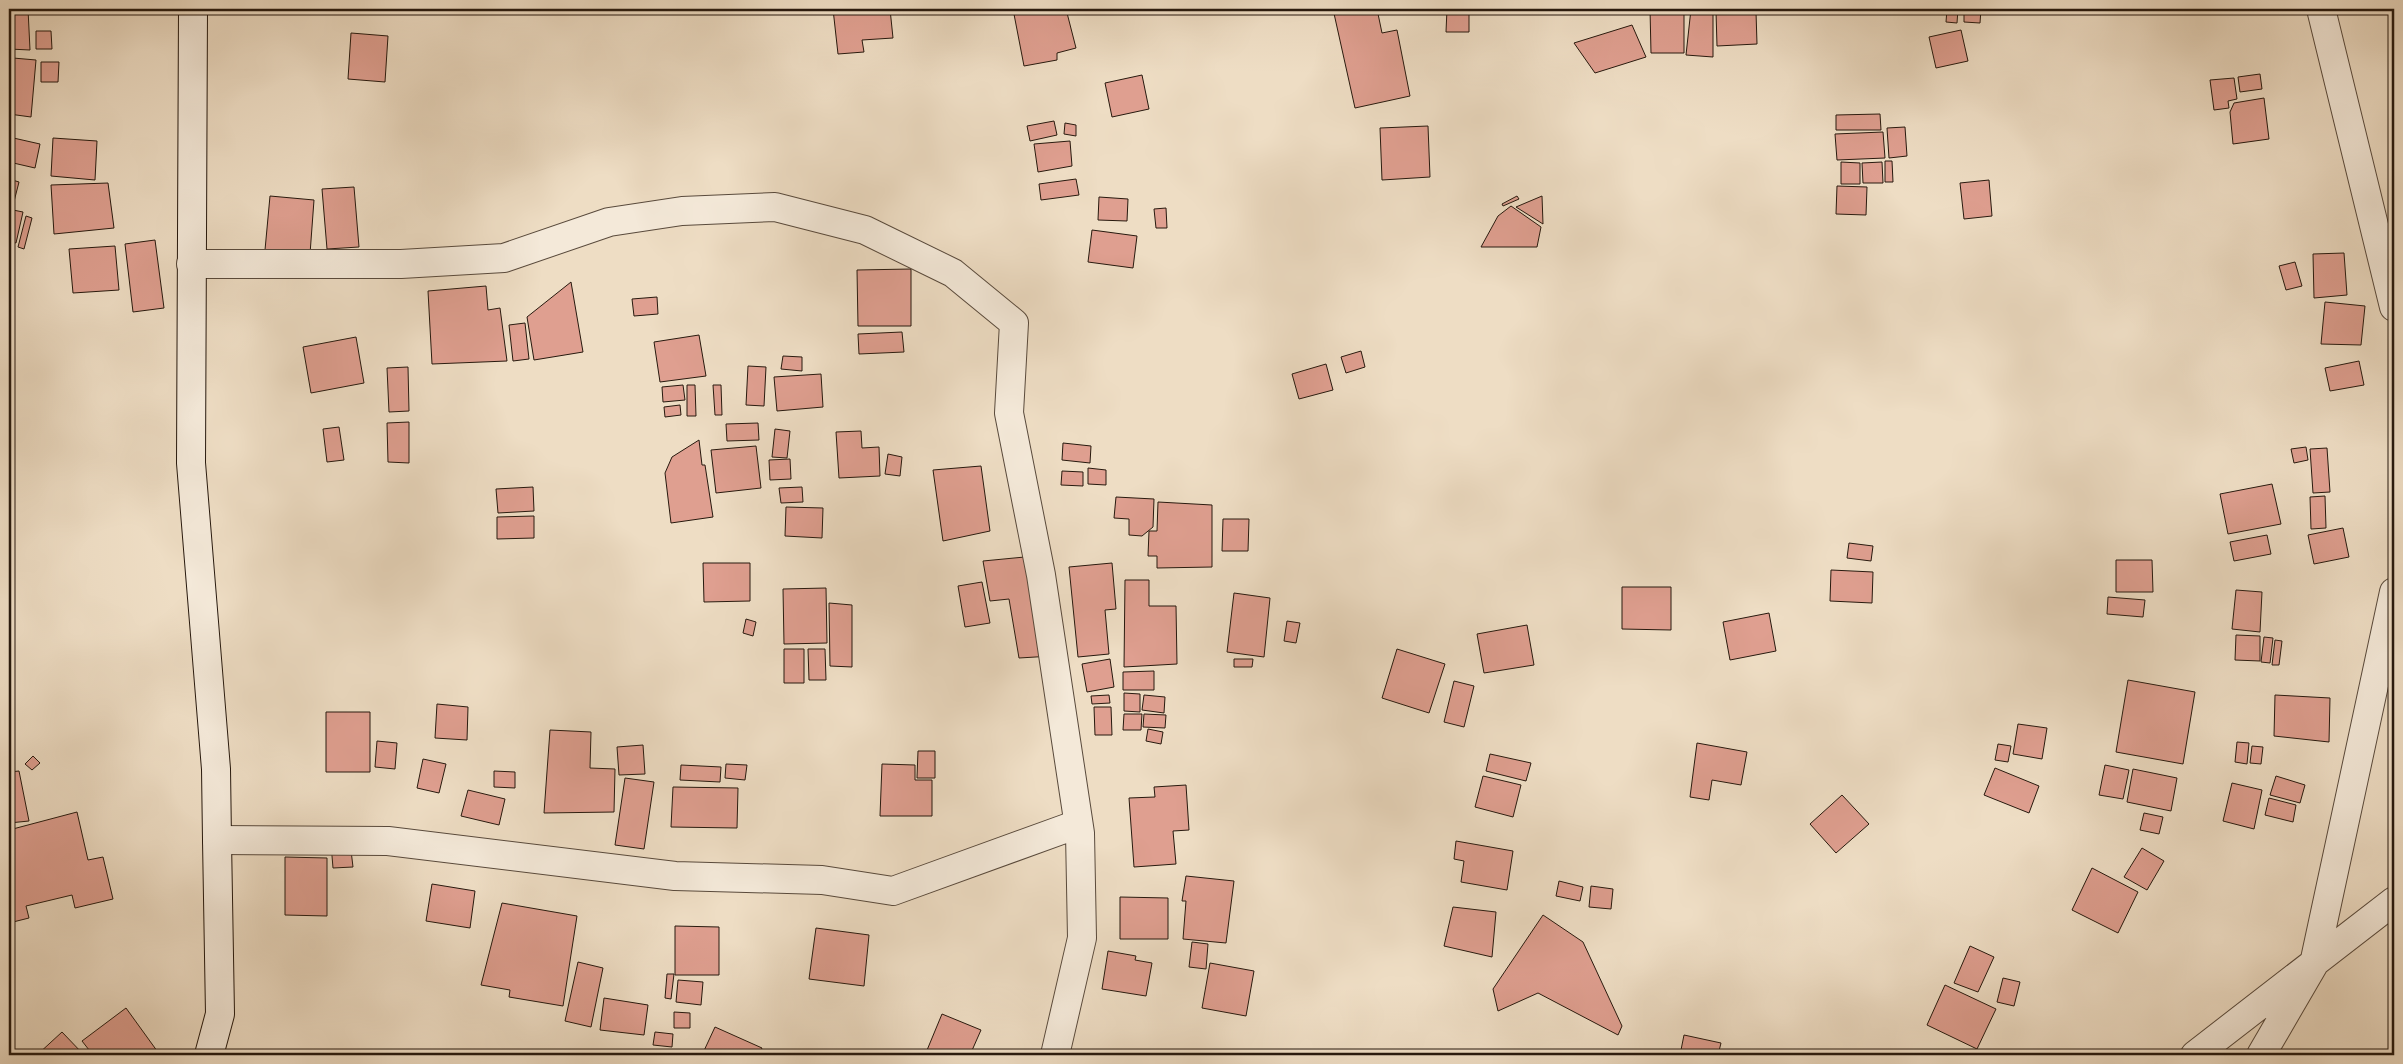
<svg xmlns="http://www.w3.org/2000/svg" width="2403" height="1064" font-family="Alegreya,serif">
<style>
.building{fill:#df9f90;stroke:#27190e}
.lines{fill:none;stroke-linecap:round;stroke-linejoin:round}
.street-casing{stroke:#594a3c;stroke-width:30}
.secondary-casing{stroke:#27190e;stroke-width:30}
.street{stroke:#f4e9d9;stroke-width:28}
.secondary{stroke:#f4e9d9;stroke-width:28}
</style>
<rect width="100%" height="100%" fill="#eeddc4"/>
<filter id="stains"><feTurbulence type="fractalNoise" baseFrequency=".004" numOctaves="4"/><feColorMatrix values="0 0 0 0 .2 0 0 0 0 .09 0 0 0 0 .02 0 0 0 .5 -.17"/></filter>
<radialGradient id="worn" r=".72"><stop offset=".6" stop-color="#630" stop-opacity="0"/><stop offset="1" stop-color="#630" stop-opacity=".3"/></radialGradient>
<path class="building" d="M28 9 30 50 9 49V10Z
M833 9H890L893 38 862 40 864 52 838 54Z
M1013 9H1066L1076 48 1057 53V60L1024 66Z
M1333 9H1380H1377L1382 33 1397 30 1410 96 1355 108Z
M1447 9H1469V32H1446Z
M1650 9H1684V53H1651Z
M1691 9H1713V57L1686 55Z
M1947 9H1958L1957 23 1946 22Z
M1964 9H1981L1980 23 1964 22Z
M1716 11 1756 12 1757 44 1717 46Z
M1632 25 1646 57 1595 73 1574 43Z
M1961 30 1968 61 1936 68 1929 37Z
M36 31H51L52 49H36Z
M351 33 388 36 385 82 348 79Z
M13 58 36 60 31 117 9 114Z
M41 62H59L58 82H41Z
M2260 74 2262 89 2240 92 2238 77Z
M1142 75 1149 109 1112 117 1105 83Z
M2234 78 2237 99 2228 101 2229 108 2214 110 2210 80Z
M2264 98 2269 139 2233 144 2230 112 2234 103Z
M1880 114 1881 130H1836V115Z
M1054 121 1057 135 1030 141 1027 126Z
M1065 123 1076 125V136L1064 134Z
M1428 126 1430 177 1382 180 1380 128Z
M1905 127 1907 156 1889 158 1887 128Z
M1883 132 1885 158 1837 160 1835 134Z
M9 137 40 144 35 168 9 162Z
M53 138 97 141 95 180 51 176Z
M1070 141 1072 166 1038 172 1034 144Z
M1885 161H1892L1893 182H1885Z
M1841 162 1860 163V184H1841Z
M1882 162 1883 183H1863L1862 163Z
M9 179 19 182 9 221Z
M1076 179 1079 195 1041 200 1039 184Z
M1989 180 1992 216 1964 219 1960 183Z
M108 183 114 228 54 234 51 185Z
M1837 186 1867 187 1866 215 1836 214Z
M354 187 359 247 327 249 322 189Z
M270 196 314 200 310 254 265 250Z
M1517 196 1519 199 1503 206 1502 204Z
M1542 196 1543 224 1516 207Z
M1099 197 1128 199 1127 221 1098 220Z
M1511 206 1541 227 1537 247H1481L1498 216Z
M1166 208 1167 228H1156L1154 209Z
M13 210 23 212 16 243 9 241Z
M26 216 32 218 24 249 18 247Z
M1092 230 1137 236 1133 268 1088 262Z
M155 240 164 308 133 312 125 244Z
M115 246 119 290 73 293 69 249Z
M2344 253 2347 295 2314 298 2313 254Z
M2295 262 2302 286 2286 290 2279 266Z
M911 269V326H858L857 270Z
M571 282 583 352 534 360 527 317Z
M486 286 488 310 500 308 507 361 432 364 428 291Z
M657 297 658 314 634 316 632 299Z
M2325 302 2365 306 2361 345 2321 344Z
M525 323 529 359 513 361 509 325Z
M902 332 904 352 859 354 858 334Z
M699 335 706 376 660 382 654 342Z
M356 337 364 383 311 393 303 347Z
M1361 351 1365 367 1346 373 1341 357Z
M783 356 802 357V371L781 369Z
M2359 361 2364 385 2330 391 2325 368Z
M1326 364 1333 390 1299 399 1292 374Z
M748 366 766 367 764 406 746 405Z
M408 367 409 411 389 412 387 368Z
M821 374 823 407 777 411 774 377Z
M683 385 685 400 663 402 662 387Z
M687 385H695L696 416H687Z
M713 385H721L722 415H715Z
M680 405 681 415 665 417 664 407Z
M409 422V463L388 462 387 423Z
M758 423 759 440 727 441 726 424Z
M339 427 344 460 327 462 323 429Z
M775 429 790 431 787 458 772 457Z
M861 431 862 448 879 447 880 476 839 478 836 432Z
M699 440 702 465H705L713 517 671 523 665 473 672 457Z
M1063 443 1091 446 1090 463 1062 460Z
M756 446 761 488 716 493 711 450Z
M2306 447 2308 460 2294 463 2291 449Z
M2327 448 2330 492 2313 493 2310 449Z
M888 454 902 457 900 476 885 474Z
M790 459 791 479 770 480 769 460Z
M981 466 990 531 943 541 933 470Z
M1088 468 1106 470V485L1088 484Z
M1062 471 1083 472V486L1061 485Z
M2272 484 2281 524 2228 534 2220 494Z
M533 487 534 511 498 513 496 489Z
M802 487 803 502 781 503 779 488Z
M2325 496 2326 528 2311 529 2310 497Z
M1116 497 1154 499 1153 527 1142 536 1129 535V519L1114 518Z
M1158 502 1212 505V567L1157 568V556H1148L1149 531H1157Z
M786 507 823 508 822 538 785 536Z
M534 516V538L497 539V517Z
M1223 519H1249L1248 551H1222Z
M2343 528 2349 557 2314 564 2308 535Z
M2267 535 2271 554 2234 561 2230 542Z
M1849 543 1873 546 1871 561 1847 558Z
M1035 556 1052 656 1019 658 1009 599 990 601 983 561Z
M2116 560H2152L2153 592H2116Z
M703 563H750V601L704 602Z
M1112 563 1116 609 1105 610 1109 654 1078 657 1069 567Z
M1831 570 1873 572 1872 603 1830 601Z
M1125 580H1149V606H1176L1177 664 1124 667Z
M982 582 990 623 965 627 958 586Z
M1622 587H1671V630L1622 629Z
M826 588 827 643 784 644 783 589Z
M2236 590 2262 592 2260 632 2232 629Z
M1234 593 1270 598 1264 657 1227 652Z
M2108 597 2145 600 2143 617 2107 614Z
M829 603 852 605V667L830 666Z
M1769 613 1776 651 1730 660 1723 622Z
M746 619 756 622 753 636 743 633Z
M1287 621 1300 623 1296 643 1284 641Z
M1527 625 1534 665 1484 673 1477 634Z
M2236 635 2260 636V661L2235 660Z
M2264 637 2273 638 2270 663 2261 662Z
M2275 640 2282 641 2279 665H2272Z
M784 649H804V683H784Z
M808 649H825L826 680H809Z
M1397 649 1445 664 1429 713 1382 698Z
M1110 659 1114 687 1087 692 1082 664Z
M1234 659H1253L1252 667H1234Z
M1154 671V690H1123V672Z
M2128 680 2195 692 2183 764 2116 752Z
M1454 681 1474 686 1464 727 1444 722Z
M1124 693 1140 694V712L1124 711Z
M1109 695 1110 703 1092 704 1091 696Z
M1144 695 1165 697 1164 713 1142 710Z
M2275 695 2330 698 2329 742 2274 736Z
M437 704 468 707 467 740 435 738Z
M1094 707H1111L1112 735H1095Z
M326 712H370V772H326Z
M1124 714H1142L1141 730H1123Z
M1144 714 1166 715 1165 728 1143 727Z
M2018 724 2047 728 2042 759 2013 754Z
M1148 729 1163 732 1161 744 1146 741Z
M550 730 591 732 590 768 615 769 614 812 544 813Z
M377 741 397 743 395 769 375 767Z
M2237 742 2249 743 2247 764 2235 762Z
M1697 743 1747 752 1741 785 1712 780 1709 800 1690 797Z
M1998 744 2011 746 2008 762 1995 760Z
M643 745 645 774 619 775 617 747Z
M2252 746 2263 747 2261 764 2250 763Z
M918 751H935V778H917Z
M1490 754 1531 763 1526 781 1486 771Z
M33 756 40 763 32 770 25 764Z
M423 759 446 764 439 793 417 788Z
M726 764 747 765 745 780 725 778Z
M882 764 915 765V780H932V816H880Z
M681 765 721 767 720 782 680 780Z
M2105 765 2129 770 2123 799 2099 795Z
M1995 768 2039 786 2029 813 1984 795Z
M2133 769 2177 778 2171 811 2127 802Z
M19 771 29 821 9 823V772Z
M494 771 515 772V788L494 787Z
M1483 776 1521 785 1513 817 1475 807Z
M2276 776 2305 785 2300 803 2270 795Z
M625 778 654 782 644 849 615 845Z
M2232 783 2262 790 2254 829 2223 821Z
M1186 785 1189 830 1173 831 1176 864 1134 867 1129 798 1155 797 1154 787Z
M673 787 738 788 737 828 671 827Z
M468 790 505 799 499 825 461 816Z
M1842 795 1869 824 1836 853 1810 824Z
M2269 798 2296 805 2293 822 2265 815Z
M77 812 88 860 103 857 113 899 75 908 72 895 26 906 29 918 9 923V830Z
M2144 813 2163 817 2159 834 2140 830Z
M1456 841 1513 851 1507 890 1461 882 1464 861 1454 859Z
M350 842 353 867 333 868 331 844Z
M2142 848 2164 861 2147 890 2124 877Z
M285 857 327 858V916L285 915Z
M2092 868 2138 892 2118 933 2072 910Z
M1186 876 1234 881 1226 943 1183 939 1186 901H1182Z
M1559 881 1583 887 1580 901 1556 896Z
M432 884 475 891 470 928 426 921Z
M1591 886 1613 889 1611 909 1589 907Z
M1120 897 1168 898V939H1120Z
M502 903 577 916 563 1006 509 997 510 990 481 985Z
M1453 907 1496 912 1492 957 1444 946Z
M1543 915 1583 942 1622 1026 1618 1035 1538 993 1498 1011 1493 989Z
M675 926 719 927V975H675Z
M816 928 869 935 864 986 809 979Z
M1192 942 1208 944 1206 969 1189 967Z
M1970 946 1994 957 1978 992 1954 983Z
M1108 951 1136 956 1135 960 1152 963 1146 996 1102 989Z
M578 962 603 968 591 1027 565 1021Z
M1210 963 1254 971 1246 1016 1202 1008Z
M667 974H674L671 999 665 998Z
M2003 978 2020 982 2014 1006 1997 1002Z
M678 980 703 982 701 1005 676 1002Z
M1945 985 1996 1009 1977 1049 1927 1025Z
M604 998 648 1005 644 1035 600 1030Z
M126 1008 160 1055H93L82 1041Z
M674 1012 690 1013V1028H674Z
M942 1014 981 1030 970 1055H925Z
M715 1027 762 1048 759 1055H702Z
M62 1032 84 1055H37Z
M655 1032 673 1034 672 1047 653 1045Z
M1684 1035 1721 1043 1718 1055H1680Z"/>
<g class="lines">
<g class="street-casing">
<path id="street" d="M2321 9 2394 307
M191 264H401L504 258 609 222 682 211 775 207 865 230 953 273 1014 323 1009 413 1041 575 1080 833 1082 938 1055 1055
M217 840 388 841 675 876 822 880 893 891 1078 824
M2195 1055 2394 901
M2261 1055 2314 964 2394 592"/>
</g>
<g class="secondary-casing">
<path id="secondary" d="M193 9 191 463 216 769 217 840 220 1014 209 1055"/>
</g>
<use href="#street" class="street"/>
<use href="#secondary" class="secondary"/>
</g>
<rect width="2403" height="1064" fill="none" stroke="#eeddc4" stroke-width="30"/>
<rect x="10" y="10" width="2383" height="1044" fill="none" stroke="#27190e" stroke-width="2.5"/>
<rect x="15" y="15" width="2373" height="1034" fill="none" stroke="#27190e"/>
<rect width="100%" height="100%" filter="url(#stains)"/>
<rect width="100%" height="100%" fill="url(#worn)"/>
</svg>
